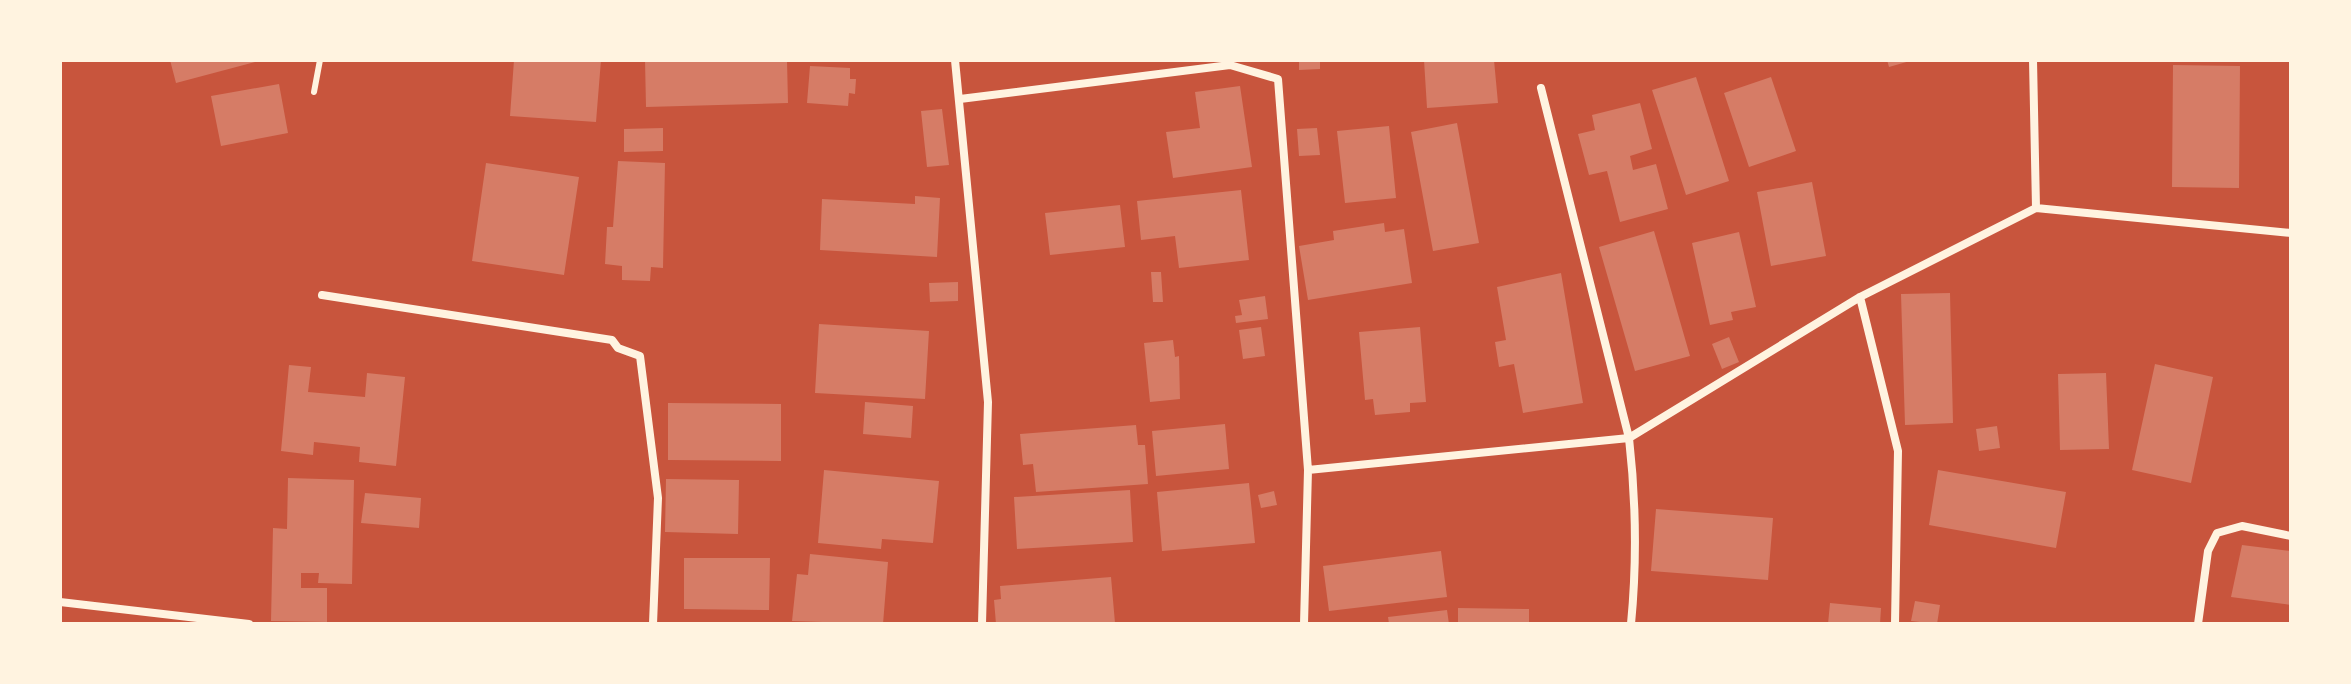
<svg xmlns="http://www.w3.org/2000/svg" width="2351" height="684" font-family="'Titillium Web',sans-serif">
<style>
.building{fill:#d67c66}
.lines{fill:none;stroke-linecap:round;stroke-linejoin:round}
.service{stroke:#fff3e0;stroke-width:6}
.minor{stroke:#fff3e0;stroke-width:8}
</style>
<rect width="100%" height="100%" fill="#c8553d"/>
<path class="building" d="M170 60H259V61L176 83Z
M514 60H601L596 122 510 116Z
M645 60H787L788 103 646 107Z
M1299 60H1320V69L1299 70Z
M1424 60H1494L1498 103 1427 108Z
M1887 60H1910V61L1889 67Z
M2173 65 2240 66 2239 188 2172 187Z
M810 66 850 68V79H856L855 94 849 93 848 106 807 103Z
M1696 77 1729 181 1686 195 1652 90Z
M1771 77 1796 151 1749 167 1724 93Z
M279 84 288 133 221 146 211 96Z
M1240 86 1252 167 1173 178 1166 132 1200 128 1195 92Z
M1640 103 1652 149 1630 156 1633 170 1656 164 1668 209 1620 222 1607 171 1589 175 1578 134 1595 130 1592 115Z
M942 109 949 165 927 167 921 111Z
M1457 123 1479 243 1433 251 1411 132Z
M1389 126 1396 198 1345 203 1337 131Z
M663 128V151L624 152V129Z
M1317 128 1320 155 1299 156 1297 129Z
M618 161 665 163 663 268 651 267 650 281 622 280V266L605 264 607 227H613Z
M486 163 579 177 564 275 472 261Z
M1812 182 1826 256 1771 266 1757 192Z
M1241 190 1249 260 1179 268 1175 236 1141 240 1137 201Z
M915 196 940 198 937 257 820 250 822 199 915 204Z
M1120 205 1125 247 1050 255 1045 213Z
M1384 223 1385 232 1404 229 1412 283 1308 300 1299 246 1334 240 1333 231Z
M1654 231 1690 356 1635 371 1599 247Z
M1739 232 1756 307 1731 312 1733 320 1710 325 1692 243Z
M1151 272H1161L1163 302H1153Z
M1561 273 1583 403 1523 413 1514 364 1499 367 1495 342 1506 340 1497 287Z
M958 282V301L930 302 929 283Z
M1950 293 1953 423 1905 425 1901 294Z
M1265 296 1268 319 1236 323 1235 316 1242 315 1239 300Z
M819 324 929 331 925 399 815 393Z
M1261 327 1265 356 1243 359 1239 330Z
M1420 327 1426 402 1410 403V412L1375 415 1373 399 1365 400 1359 332Z
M1729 337 1739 362 1722 369 1712 344Z
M1173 340 1175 357 1179 356 1180 399 1150 402 1144 343Z
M2155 364 2213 377 2191 483 2132 470Z
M289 365 311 367 308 392 365 397 367 373 405 377 396 466 359 462 360 447 314 442 313 455 281 451Z
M2106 373 2109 449 2060 450 2058 374Z
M865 402 913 406 911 438 863 434Z
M668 403 781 404V461L668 460Z
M1225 424 1229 469 1156 476 1152 431Z
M1136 425 1138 445H1145L1148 484 1036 492 1033 464 1023 465 1020 434Z
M1997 426 2000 448 1979 451 1976 429Z
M824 470 939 481 933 543 882 539 881 549 818 543Z
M1938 470 2066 492 2056 548 1929 525Z
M288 478 354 480 352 584 318 583 319 573H301V588H327V622L271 621 273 528 287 529Z
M666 479 739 480 738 534 665 532Z
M1249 483 1255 543 1162 551 1157 492Z
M1130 490 1133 542 1017 549 1014 497Z
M1274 491 1277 505 1261 508 1258 495Z
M365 493 421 498 419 528 361 523Z
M1656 509 1773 518 1768 580 1651 571Z
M2242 545 2291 551V605L2231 597Z
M1441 551 1447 597 1329 611 1323 566Z
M810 554 888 562 883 624 792 621 797 574 808 575Z
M684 558H770L769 610 684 609Z
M1111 577 1115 623 996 624 994 600 1001 599 1000 586Z
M1915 601 1940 605 1937 624 1911 621Z
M1830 603 1881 608 1880 624H1828Z
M1458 608 1529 609V624H1458Z
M1447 610 1449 624H1389L1388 617Z"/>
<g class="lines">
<path class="service" d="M314 92 320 60"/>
<path class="minor" d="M955 60 988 402 982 624
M2033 60 2036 208
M1541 88 1629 438C1636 500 1637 562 1631 624
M960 99 1230 65 1278 79 1308 470 1304 624
M322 295 612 340 618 348 640 356 658 498 653 624
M1860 297 1898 451 1895 624
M1308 470 1629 438 1860 297 2036 208 2291 233
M60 602 249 624
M2198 624 2208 551 2217 533 2242 526 2291 536"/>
</g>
<rect width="2351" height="684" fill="none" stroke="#fff3e0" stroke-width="124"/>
</svg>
